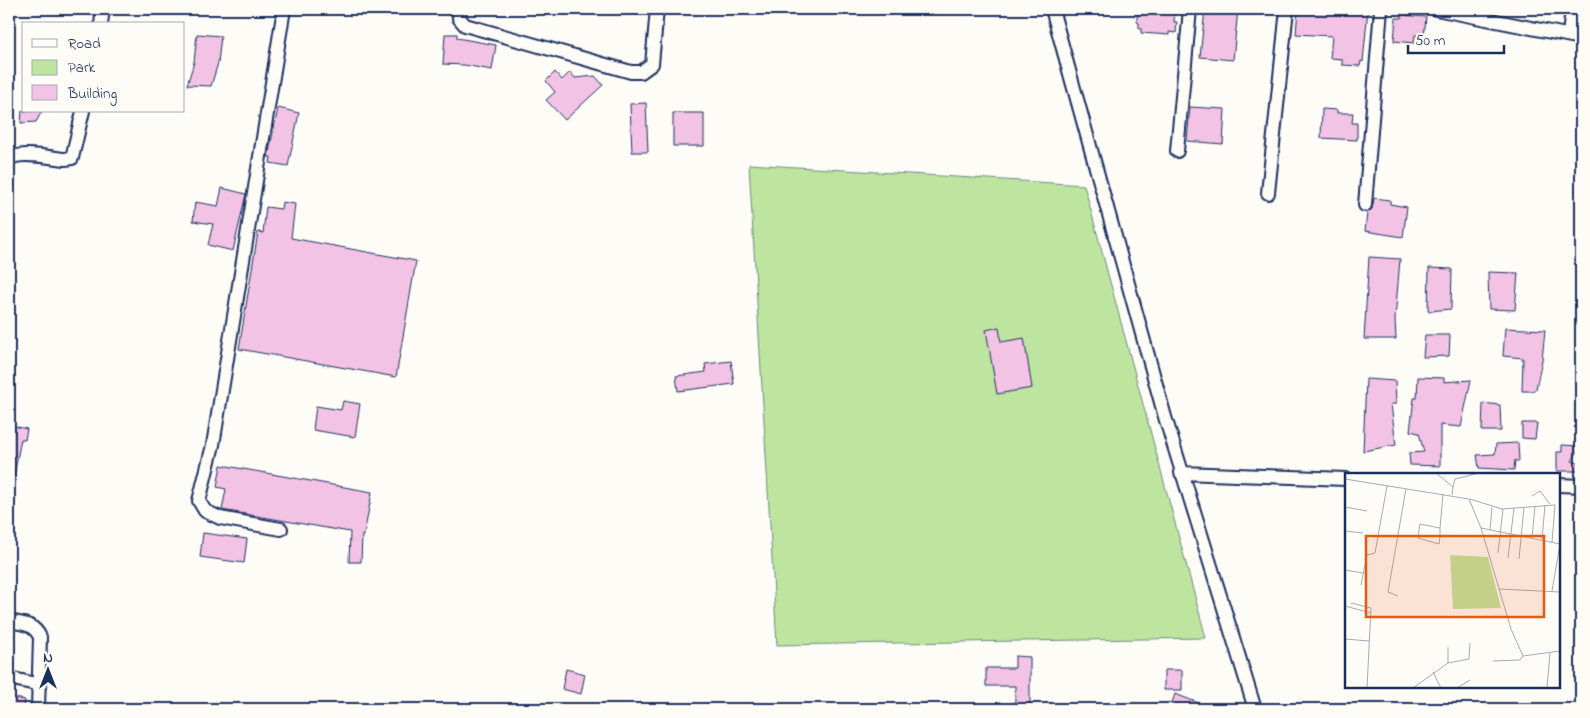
<svg xmlns="http://www.w3.org/2000/svg" width="1590" height="718" font-family="'Indie Flower',sans-serif">
<style>
.green{fill:#bee5a0;stroke:#6c8a7f}
.building{fill:#f2c3e5;stroke:#1b2f5e}
.lines{fill:none;stroke-linecap:round;stroke-linejoin:round}
.street-casing{stroke:#1b2f5e;stroke-width:16}
.street{stroke:#fdfcf7;stroke-width:12}
.inset-road{fill:none;stroke:#a3aaba;stroke-width:1}
.view{fill:#e8590c;fill-opacity:0.15;stroke:#e8590c;stroke-width:2.5}
.inset-edge{fill:none;stroke:#1b2f5e;stroke-width:2.5}
</style>
<rect width="100%" height="100%" fill="#fdfcf7"/>
<filter id="ink" filterUnits="userSpaceOnUse"><feTurbulence type="fractalNoise" baseFrequency=".02" numOctaves="2"/><feDisplacementMap in="SourceGraphic" scale="10" xChannelSelector="R" yChannelSelector="G"/><feConvolveMatrix kernelMatrix="1 2 1 2 8 2 1 2 1" color-interpolation-filters="sRGB"/></filter>
<g filter="url(#ink)">
<path class="green" d="M749 164 1084 185 1206 638 777 645Z"/>
<path class="building" d="M1140 9H1175L1174 22H1177L1176 33 1169 32V35L1141 33V28H1139V23L1137 22V17Z
M1205 9H1238L1233 60 1200 57Z
M1298 9H1368L1363 62 1361 61 1360 66 1342 65V59L1330 58 1332 36 1296 34Z
M1402 15 1426 17 1424 36 1415 35 1414 43 1394 41 1396 18H1402Z
M197 34 221 36 218 63 211 86 187 85 194 62Z
M445 34H457V38L496 45 492 70 464 65 443 64Z
M555 72 562 80 570 72 575 78 595 76 603 85 565 120 546 100 555 92 546 81Z
M646 103 648 152H632L630 104Z
M1190 107 1225 109 1223 144 1187 141Z
M278 108 299 113 288 166 270 163 271 157H268Z
M1322 109 1337 110V113H1353L1352 123H1357V140L1321 138Z
M22 111H42L36 122 21 123Z
M673 113H704V146H673Z
M222 188 246 194 233 251 208 245 213 224 193 221 195 202 218 206Z
M1374 198 1390 200V204L1407 207 1403 237 1365 231 1367 213 1372 209Z
M282 202 295 204 291 238 416 261 396 377 239 349 258 232 263 233 266 207 281 209Z
M1369 257 1400 259 1395 319 1396 339H1364Z
M1429 268 1452 269 1451 309 1428 311Z
M1488 272 1518 273 1515 310 1489 309Z
M999 327 1001 342 1024 338 1032 388 997 394 986 330Z
M1505 328 1545 330 1542 360 1536 389 1532 391H1522L1523 358 1503 356Z
M1425 335H1450L1449 356 1423 357Z
M731 361 734 384 678 391 676 376 706 372 705 364Z
M1418 377 1444 378V382L1471 380 1461 427 1440 425V466L1410 465 1409 453 1424 452 1419 433 1410 431 1414 398H1417Z
M1366 379 1395 381 1396 404H1391L1396 445 1363 451Z
M343 401 360 404 355 437 313 430 316 406 341 410Z
M1483 403 1500 405 1501 431H1482Z
M1522 423H1537L1535 439 1522 438Z
M9 425 27 429 25 440 21 439 14 476 9 475Z
M1518 443 1519 462 1515 460 1514 470 1479 468 1477 455 1495 454 1496 444Z
M1562 445 1581 446 1572 461 1581 464V471H1557V452H1562Z
M221 465 372 492 364 535H362L361 562H349L350 532 222 510 226 489 217 487Z
M203 533 247 539 244 563 200 557Z
M1015 656 1030 657V709H1015V686H986V668H1015Z
M566 669 585 674 581 694 562 689Z
M1164 670H1182V690H1164Z
M1175 694 1212 708V709H1179L1171 706Z
M9 697 25 700 24 709H9Z"/>
<g class="lines">
<g class="street-casing">
<path id="street" d="M460 9 459 18 465 25 631 72H641L652 64 657 9
M1052 9 1165 417 1255 709
M1436 9 1581 38
M101 24 103 9
M1569 35 1572 9
M1177 151 1190 9
M9 160C17 150 52 158 65 159L72 158 83 111
M1268 193 1287 9
M1365 205 1381 9
M1181 473 1346 479
M1559 485 1581 486
M281 529 220 518 205 511 199 501 213 445 284 9
M9 621C23 624 33 623 40 637L38 709
M9 678 40 685"/>
</g>
<use href="#street" class="street"/>
</g>
</g>
<g transform="translate(1345 473)">
<rect width="215" height="215" fill="#fdfcf7"/>
<path d="M105 82 143 84 156 135 108 136Z" fill="#bee5a0"/>
<path class="inset-road" d="M91 0 108 14 107 22M0 6 124 26 136 55 166 156 178 183M108 14 110 6 134 0M187 23 195 18 205 31M125 26 157 36 210 32 207 69M0 34 22 38M95 55 75 51 73 65 94 71 95 63V55L98 21M136 55 215 71M145 57 147 34M0 58 18 60M187 65 190 33M197 67 200 32M153 80 158 36M163 85 169 35M174 86 179 34M0 97 18 100M16 112 22 82 30 80 42 13M154 116 215 119M207 118 215 71M53 123 43 119 61 16M6 130 26 135 22 215M0 133 26 140M0 166 24 168M148 188 175 187 178 183 215 178M103 190V174M88 199 96 215M68 215 103 190 124 186 125 170M112 215 125 207M202 215 205 180"/>
<path class="view" d="M21 63H199V144H21Z"/>
<rect width="215" height="215" class="inset-edge"/>
</g>
<rect width="1590" height="718" fill="none" stroke="#fdfcf7" stroke-width="30"/>
<rect x="15" y="15" width="1560" height="688" fill="none" stroke="#1b2f5e" stroke-width="2" filter="url(#ink)"/>
<rect x="22" y="22" width="162" height="90" fill="#fdfcf7" stroke="#a3aaba"/>
<rect x="32" y="39" width="25" height="8" fill="#fdfcf7" stroke="#a3aaba"/>
<text x="68" y="48" font-size="15" fill="#1b2f5e">Road</text>
<rect x="32" y="60" width="25" height="15" fill="#bee5a0" stroke="#a3aaba"/>
<text x="68" y="72" font-size="15" fill="#1b2f5e">Park</text>
<rect x="32" y="85" width="25" height="15" fill="#f2c3e5" stroke="#a3aaba"/>
<text x="68" y="98" font-size="15" fill="#1b2f5e">Building</text>
<g transform="translate(48 670)" stroke="#fdfcf7" stroke-width="4" paint-order="stroke">
<path d="M0-4L9 19L0 12L-9 19Z" fill="#1b2f5e"/>
<text y="-8" font-size="14" font-weight="bold" text-anchor="middle" fill="#1b2f5e">N</text>
</g>
<path d="M1408 45v8h96v-8" fill="none" stroke="#1b2f5e" stroke-width="2.5"/>
<text x="1415" y="45" font-size="15" fill="#1b2f5e" stroke="#fdfcf7" stroke-width="4" paint-order="stroke">50 m</text>
</svg>
